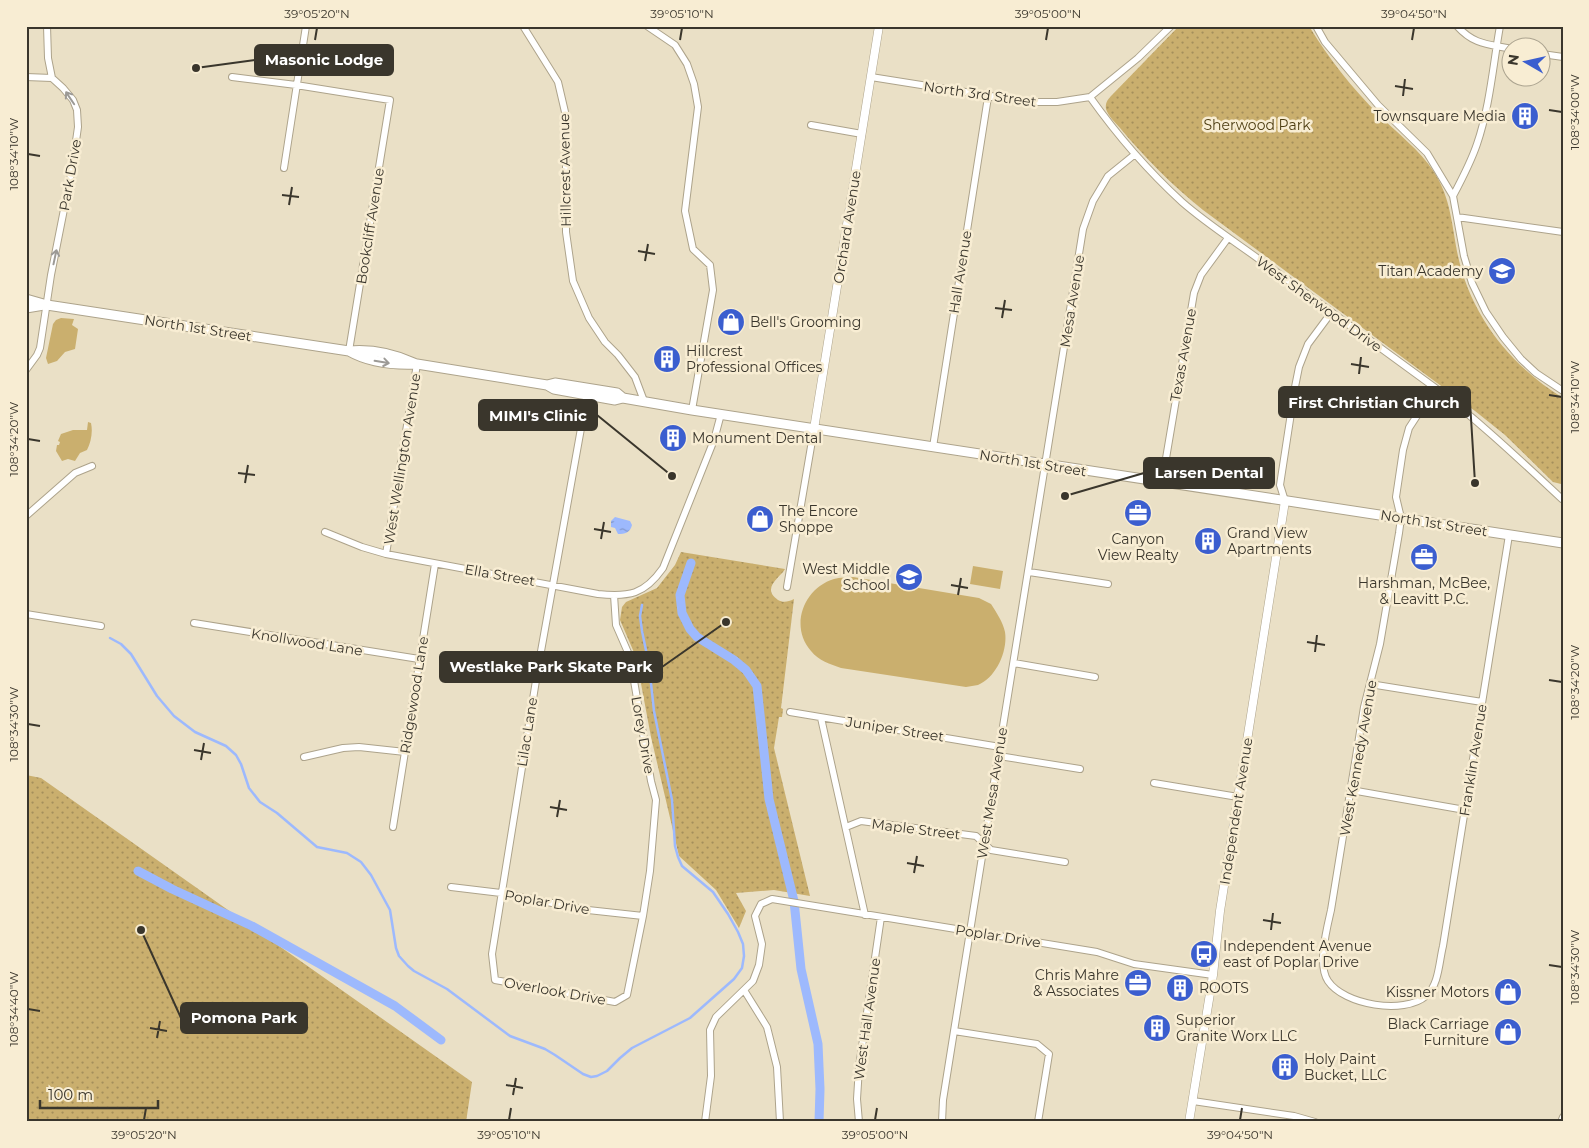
<svg xmlns="http://www.w3.org/2000/svg" width="1589" height="1148" font-family="Montserrat,sans-serif">
<style>
.green{fill:#caaf6e}
.park{fill:url(#park-dots)}
.water{fill:url(#water-ripples)}
.lines{fill:none;stroke-linecap:round;stroke-linejoin:round}
.stream{stroke:#9db9fd;stroke-width:2.5}
.canal{stroke:#9db9fd;stroke-width:9}
.minor-casing{stroke:#ada38b;stroke-width:8}
.tertiary-casing{stroke:#ada38b;stroke-width:9}
.secondary-casing{stroke:#ada38b;stroke-width:11}
.minor{stroke:#fff;stroke-width:6}
.tertiary{stroke:#fff;stroke-width:8}
.secondary{stroke:#fff;stroke-width:9}
.oneway{stroke:#9c9a96}
.ticks{fill:none;stroke:#3a362c;stroke-width:2}
.labels{text-anchor:middle;dominant-baseline:central;stroke-width:5;stroke-linejoin:round;paint-order:stroke}
.street-label{font-size:14px;fill:#3a362c;stroke:#f8edd3}
.poi-label{font-size:14px;fill:#3a362c;stroke:#f8edd3;text-anchor:start}
.park-label{font-size:14px;fill:#4e3e13;stroke:#f8edd3}
.leader{fill:none;stroke:#3a362c;stroke-width:2}
.callout-dot{fill:#3a362c;stroke:#f8edd3;stroke-width:2}
.callout{fill:#3a362c;stroke:#3a362c;stroke-width:2}
.callout-label{font-size:15px;text-anchor:middle;font-weight:bold;fill:#fff}
.neatline{fill:none;stroke:#3a362c;stroke-width:2}
.ticks-label{font-size:12px;text-anchor:middle;fill:#3a362c}
</style>
<defs>
<pattern id="park-dots" width="8" height="8" patternUnits="userSpaceOnUse" patternTransform="scale(1.25)"><rect width="8" height="8" fill="#caaf6e"/><path d="M2 2h.1M6 6h.1" fill="none" stroke="#a58f5b" stroke-width="1.8" stroke-linecap="round"/></pattern>
<pattern id="water-ripples" width="26" height="14" patternUnits="userSpaceOnUse" patternTransform="scale(1.25)"><rect width="26" height="14" fill="#9db9fd"/><path d="M2 4q2-2 4 0t4 0M15 11q2-2 4 0t4 0" fill="none" stroke="#8197cd"/></pattern>
</defs>
<rect width="100%" height="100%" fill="#eae0c6"/>
<path class="green" d="M61 318 74 319 72 325 78 329 75 349 65 352 57 361 48 364 46 358 53 324 56 320Z
M88 422 91 423C93 432 91 442 87 450L80 453 75 461 68 459 62 461 56 451 57 445H59L60 442 58 441 61 434 73 430H87Z
M973 566 1003 571 1000 589 970 584Z
M853 577 979 598 991 604C996 612 1003 622 1005 632 1008 651 996 678 978 685 974 686 970 686 966 687L841 668C830 664 819 661 811 651 789 626 804 588 834 579 840 577 847 578 853 577Z"/>
<path class="park" d="M1179 26H1309C1329 59 1352 88 1379 115 1398 134 1420 150 1434 172 1451 198 1452 227 1458 256 1471 316 1511 366 1563 398V482L1561 484 1553 482 1505 435 1475 411 1203 210C1173 186 1145 158 1120 128 1115 122 1108 116 1106 109 1105 103 1108 99 1112 95Z
M681 552 785 569C782 576 760 588 778 600 783 603 788 602 794 599L781 708 783 709 782 717H779L774 748 810 896 774 890 736 893 746 911 739 928 716 890 679 856 651 737 636 657 620 620 622 607 626 602 657 588 675 565Z
M26 775 41 778 472 1082 466 1122H26Z"/>
<path class="water" d="M615 517 630 521 632 525C630 533 625 534 618 534L615 528 611 527V521Z"/>
<g class="lines">
<path class="stream" d="M110 638 121 644 131 654 157 696 174 716 195 732 226 746 236 755 241 764 249 788 260 802 277 813 317 847 347 853 361 862 371 875 390 910 396 948 399 956 408 966 414 971 447 989 510 1036 545 1049 555 1055 583 1074 591 1077 597 1076 607 1071 620 1058 632 1048 690 1018 734 979 742 968 744 956 743 944 738 932 728 914 713 892 682 866 678 857 675 846 672 800 654 711 649 665 642 631 640 616 642 605"/>
<path class="canal" d="M691 563 680 595 682 613 690 629 697 637 734 660 746 670 757 686 769 799 794 901 801 969 818 1044 820 1089 819 1122
M138 871 172 889 252 926 395 1006 441 1040"/>
<g class="minor-casing">
<path id="minor" d="M47 26 48 58 52 78
M523 26 558 82 565 112 566 153V232L573 281 589 318 605 342 618 355 635 377 644 401
M647 26 675 45 687 64 694 84 698 107 685 211 693 249 710 265 713 290 692 410
M1316 26 1325 42 1378 105 1427 153 1453 196 1464 256 1472 283 1486 312 1503 337 1521 359 1536 373 1563 391
M1457 26C1474 45 1488 44 1512 49
M1542 54 1563 57
M26 77 52 78 63 88 73 100 77 110 78 127 72 169 51 275 40 348 37 355 26 370
M232 77 296 85 390 100 349 351
M871 77 1028 102H1057L1090 97
M1090 97C1117 135 1147 170 1182 202 1206 223 1234 241 1260 260 1318 303 1376 345 1434 387 1479 421 1520 460 1562 499
M1090 97 1138 58 1171 26
M811 125 862 134
M284 168 306 26
M1453 196C1462 179 1471 162 1477 144 1490 106 1493 65 1500 26
M1457 217 1563 232
M1435 388 1409 428 1403 450 1396 497 1401 518 1399 533 1380 644 1364 707 1331 910C1327 928 1317 965 1328 981 1344 1005 1404 1015 1426 996 1439 985 1439 962 1443 946L1509 535
M587 395 538 668 492 954 495 980 615 1002 627 995 643 916 650 871 656 800 651 781 630 657 616 625 614 595
M933 447 988 97
M1162 482 1194 293 1201 275 1228 238
M1285 501 1280 485 1295 387 1299 367 1308 344 1331 313
M26 516 75 473 92 466
M325 532 362 547 386 554 598 594C629 597 644 595 663 568L714 440 721 414
M386 554 417 364
M1029 572 1108 584
M787 587 814 429
M26 614 101 626
M194 623 419 659
M1014 663 1095 677
M1370 684 1482 702
M790 712 1000 747
M821 718 865 915
M999 756 1080 769
M304 757 343 748 359 747 405 752
M1154 783 1238 797
M1351 790 1465 810
M393 827 435 564
M846 827 861 821 976 836 991 850 1065 862
M451 887 501 893 588 910 643 916
M744 990 767 1027 777 1067 780 1122
M954 1031 1037 1044 1049 1054 1038 1122
M1193 1101 1294 1116 1315 1122
M705 1122 711 1076 710 1030 716 1017 753 981 759 965 762 944 755 916 761 904 772 899 1097 952 1134 964 1213 975
M859 1122 857 1099 859 1067 881 917
M942 1122 943 1100 954 1031 1083 229 1093 201 1108 176 1134 155
M1561 1122 1563 1117"/>
</g>
<g class="tertiary-casing">
<path id="tertiary" d="M814 429 879 26
M1189 1122 1213 975 1220 911 1285 501"/>
</g>
<g class="secondary-casing">
<path id="secondary" d="M26 299 47 305 349 351C371 349 394 354 414 363
M26 308 44 305
M349 351C370 363 394 365 417 364L547 385 555 383 617 393 623 398 692 410 1563 543
M547 385 554 389 615 400 623 398"/>
</g>
<use href="#minor" class="minor"/>
<use href="#tertiary" class="tertiary"/>
<use href="#secondary" class="secondary"/>
</g>
<defs><path id="oneway-shaft" d="M-6 0H5M1.5-3L5.5 0L1.5 3" fill="none" stroke-width="1.6" stroke-linecap="round" stroke-linejoin="round" transform="scale(1.25)"/></defs>
<g class="oneway">
<use href="#oneway-shaft" transform="translate(70 98) rotate(-124)"/>
<use href="#oneway-shaft" transform="translate(55 257) rotate(-78)"/>
<use href="#oneway-shaft" transform="translate(382 362) rotate(9)"/>
</g>
<path class="ticks" d="M315 40 317 28M680 40 682 28M1046 40 1048 28M1412 40 1414 28M1395 86 1413 89M1403 96 1405 79M1549 110 1562 112M28 154 40 156M282 195 299 197M289 205 292 187M638 251 655 254M645 261 648 244M995 308 1012 310M1002 318 1005 300M1351 364 1369 367M1359 374 1361 357M1549 395 1562 397M28 439 40 441M238 473 255 475M245 483 248 465M594 529 611 532M601 539 604 522M951 585 968 588M958 595 961 578M1307 642 1325 645M1315 652 1317 635M1549 680 1562 682M28 724 40 726M194 750 211 753M201 760 204 743M550 807 567 810M557 817 560 800M907 863 924 866M914 873 917 856M1263 920 1281 923M1271 930 1273 913M1549 965 1562 967M28 1009 40 1011M150 1028 167 1031M157 1038 160 1021M506 1085 523 1088M513 1095 516 1078M144 1120 146 1108M509 1120 511 1108M875 1120 877 1108M1240 1120 1242 1108"/>
<defs>
<g id="building-disc" transform="scale(1.4375)"><circle r="9.5" fill="#3b5ecf" stroke="#f8edd3"/><path d="M-4-6H4V6H1V3H-1V6H-4ZM-2.5-4.3h1.7v1.8h-1.7ZM.8-4.3h1.7v1.8H.8ZM-2.5-1h1.7V.8h-1.7ZM.8-1h1.7V.8H.8Z" fill="#fff"/></g>
<g id="school-disc" transform="scale(1.4375)"><circle r="9.5" fill="#3b5ecf" stroke="#f8edd3"/><path d="M0-5L7-2L0 1L-7-2ZM-4 1L0 2.5L4 1V4Q0 6-4 4Z" fill="#fff"/></g>
<g id="shop-disc" transform="scale(1.4375)"><circle r="9.5" fill="#3b5ecf" stroke="#f8edd3"/><path d="M-5-2.5h2.3a2.7 3.5 0 0 1 5.4 0H5L5.5 6h-11ZM-1.5-2.5h3a1.5 2.3 0 0 0-3 0Z" fill="#fff"/></g>
<g id="office-disc" transform="scale(1.4375)"><circle r="9.5" fill="#3b5ecf" stroke="#f8edd3"/><path d="M-6-3h4V-5.5h4V-3h4V5H-6ZM-1-4.5V-3h2v-1.5ZM-6 0V1H6V0Z" fill="#fff"/></g>
<g id="bus-disc" transform="scale(1.4375)"><circle r="9.5" fill="#3b5ecf" stroke="#f8edd3"/><path d="M-5-6H5V4H4V6H2V4H-2V6H-4V4H-5ZM-3.5-4V0h7V-4ZM-3.5 1.2v1.5H-2V1.2ZM2 1.2v1.5H3.5V1.2Z" fill="#fff"/></g>
</defs>
<g fill-rule="evenodd">
<use href="#building-disc" x="1525" y="116"/>
<use href="#school-disc" x="1502" y="271"/>
<use href="#shop-disc" x="731" y="322"/>
<use href="#building-disc" x="667" y="359"/>
<use href="#building-disc" x="673" y="438"/>
<use href="#office-disc" x="1138" y="513"/>
<use href="#shop-disc" x="760" y="519"/>
<use href="#building-disc" x="1208" y="541"/>
<use href="#office-disc" x="1424" y="557"/>
<use href="#school-disc" x="909" y="577"/>
<use href="#bus-disc" x="1204" y="954"/>
<use href="#office-disc" x="1138" y="983"/>
<use href="#building-disc" x="1180" y="988"/>
<use href="#shop-disc" x="1508" y="992"/>
<use href="#building-disc" x="1157" y="1028"/>
<use href="#shop-disc" x="1508" y="1032"/>
<use href="#building-disc" x="1285" y="1067"/>
</g>
<g class="labels">
<g class="street-label">
<text transform="translate(980 94) rotate(8)">North 3rd Street</text>
<text transform="translate(565 170) rotate(-91)">Hillcrest Avenue</text>
<text transform="translate(70 175) rotate(-80)">Park Drive</text>
<text transform="translate(370 226) rotate(-81)">Bookcliff Avenue</text>
<text transform="translate(847 227) rotate(-81)">Orchard Avenue</text>
<text transform="translate(960 272) rotate(-81)">Hall Avenue</text>
<text transform="translate(1072 301) rotate(-81)">Mesa Avenue</text>
<text transform="translate(1319 304) rotate(36)">West Sherwood Drive</text>
<text transform="translate(198 328) rotate(9)">North 1st Street</text>
<text transform="translate(1183 355) rotate(-80)">Texas Avenue</text>
<text transform="translate(402 459) rotate(-81)">West Wellington Avenue</text>
<text transform="translate(1033 463) rotate(9)">North 1st Street</text>
<text transform="translate(1434 523) rotate(9)">North 1st Street</text>
<text transform="translate(500 575) rotate(10)">Ella Street</text>
<text transform="translate(307 642) rotate(9)">Knollwood Lane</text>
<text transform="translate(414 695) rotate(-81)">Ridgewood Lane</text>
<text transform="translate(895 729) rotate(9)">Juniper Street</text>
<text transform="translate(527 732) rotate(-81)">Lilac Lane</text>
<text transform="translate(643 735) rotate(80)">Lorey Drive</text>
<text transform="translate(1358 758) rotate(-80)">West Kennedy Avenue</text>
<text transform="translate(1473 760) rotate(-81)">Franklin Avenue</text>
<text transform="translate(992 793) rotate(-81)">West Mesa Avenue</text>
<text transform="translate(1236 811) rotate(-81)">Independent Avenue</text>
<text transform="translate(916 829) rotate(7)">Maple Street</text>
<text transform="translate(547 902) rotate(10)">Poplar Drive</text>
<text transform="translate(998 936) rotate(9)">Poplar Drive</text>
<text transform="translate(555 991) rotate(10)">Overlook Drive</text>
<text transform="translate(867 1019) rotate(-82)">West Hall Avenue</text>
</g>
<g class="poi-label">
<text x="1506" y="116" text-anchor="end">Townsquare Media</text>
<text x="1483" y="271" text-anchor="end">Titan Academy</text>
<text x="750" y="322">Bell's Grooming</text>
<text x="686" y="351">Hillcrest<tspan x="686" dy="16">Professional Offices</tspan></text>
<text x="692" y="438">Monument Dental</text>
<text x="779" y="511">The Encore<tspan x="779" dy="16">Shoppe</tspan></text>
<text x="1227" y="533">Grand View<tspan x="1227" dy="16">Apartments</tspan></text>
<text x="1138" y="539" text-anchor="middle">Canyon<tspan x="1138" dy="16">View Realty</tspan></text>
<text x="890" y="569" text-anchor="end">West Middle<tspan x="890" dy="16">School</tspan></text>
<text x="1424" y="583" text-anchor="middle">Harshman, McBee,<tspan x="1424" dy="16">&amp; Leavitt P.C.</tspan></text>
<text x="1223" y="946">Independent Avenue<tspan x="1223" dy="16">east of Poplar Drive</tspan></text>
<text x="1119" y="975" text-anchor="end">Chris Mahre<tspan x="1119" dy="16">&amp; Associates</tspan></text>
<text x="1199" y="988">ROOTS</text>
<text x="1489" y="992" text-anchor="end">Kissner Motors</text>
<text x="1176" y="1020">Superior<tspan x="1176" dy="16">Granite Worx LLC</tspan></text>
<text x="1489" y="1024" text-anchor="end">Black Carriage<tspan x="1489" dy="16">Furniture</tspan></text>
<text x="1304" y="1059">Holy Paint<tspan x="1304" dy="16">Bucket, LLC</tspan></text>
</g>
<g class="park-label">
<text x="1257" y="125">Sherwood Park</text>
</g>
</g>
<path class="leader" d="M196 68L255 60M1475 483L1470 402M672 476L597 415M1065 496L1144 473M726 622L662 667M141 930L181 1018"/>
<g class="callout-dot">
<circle cx="196" cy="68" r="5"/>
<circle cx="1475" cy="483" r="5"/>
<circle cx="672" cy="476" r="5"/>
<circle cx="1065" cy="496" r="5"/>
<circle cx="726" cy="622" r="5"/>
<circle cx="141" cy="930" r="5"/>
</g>
<g class="callout">
<rect x="255" y="45" width="138" height="30" rx="5"/>
<rect x="1279" y="387" width="191" height="30" rx="5"/>
<rect x="479" y="400" width="118" height="30" rx="5"/>
<rect x="1144" y="458" width="130" height="30" rx="5"/>
<rect x="440" y="652" width="222" height="30" rx="5"/>
<rect x="181" y="1003" width="126" height="30" rx="5"/>
</g>
<g class="callout-label">
<text x="324" y="65">Masonic Lodge</text>
<text x="1374" y="408">First Christian Church</text>
<text x="538" y="421">MIMI's Clinic</text>
<text x="1209" y="478">Larsen Dental</text>
<text x="551" y="672">Westlake Park Skate Park</text>
<text x="244" y="1023">Pomona Park</text>
</g>
<rect width="1589" height="1148" fill="none" stroke="#f8edd3" stroke-width="55"/>
<g transform="translate(1526 62) rotate(279)"><circle r="24" fill="#f8edd3" stroke="#aca490"/>
<path d="M0-4L9 19L0 12L-9 19Z" fill="#3b5ecf"/>
<text y="-8" font-size="14" font-weight="bold" text-anchor="middle" fill="#3a362c">N</text>
</g>
<path d="M40 1100v8h118v-8" fill="none" stroke="#3a362c" stroke-width="2.5"/>
<text x="48" y="1100" font-size="15" fill="#3a362c" stroke="#f8edd3" stroke-width="4" paint-order="stroke">100 m</text>
<rect x="28" y="28" width="1534" height="1092" class="neatline"/>
<g class="ticks-label">
<text x="317" y="18">39°05'20"N</text>
<text x="682" y="18">39°05'10"N</text>
<text x="1048" y="18">39°05'00"N</text>
<text x="1414" y="18">39°04'50"N</text>
<text transform="translate(1575 112) rotate(-90)" y="4">108°34'00"W</text>
<text transform="translate(14 154) rotate(-90)" y="4">108°34'10"W</text>
<text transform="translate(1575 397) rotate(-90)" y="4">108°34'10"W</text>
<text transform="translate(14 439) rotate(-90)" y="4">108°34'20"W</text>
<text transform="translate(1575 682) rotate(-90)" y="4">108°34'20"W</text>
<text transform="translate(14 724) rotate(-90)" y="4">108°34'30"W</text>
<text transform="translate(1575 967) rotate(-90)" y="4">108°34'30"W</text>
<text transform="translate(14 1009) rotate(-90)" y="4">108°34'40"W</text>
<text x="144" y="1139">39°05'20"N</text>
<text x="509" y="1139">39°05'10"N</text>
<text x="875" y="1139">39°05'00"N</text>
<text x="1240" y="1139">39°04'50"N</text>
</g>
</svg>
